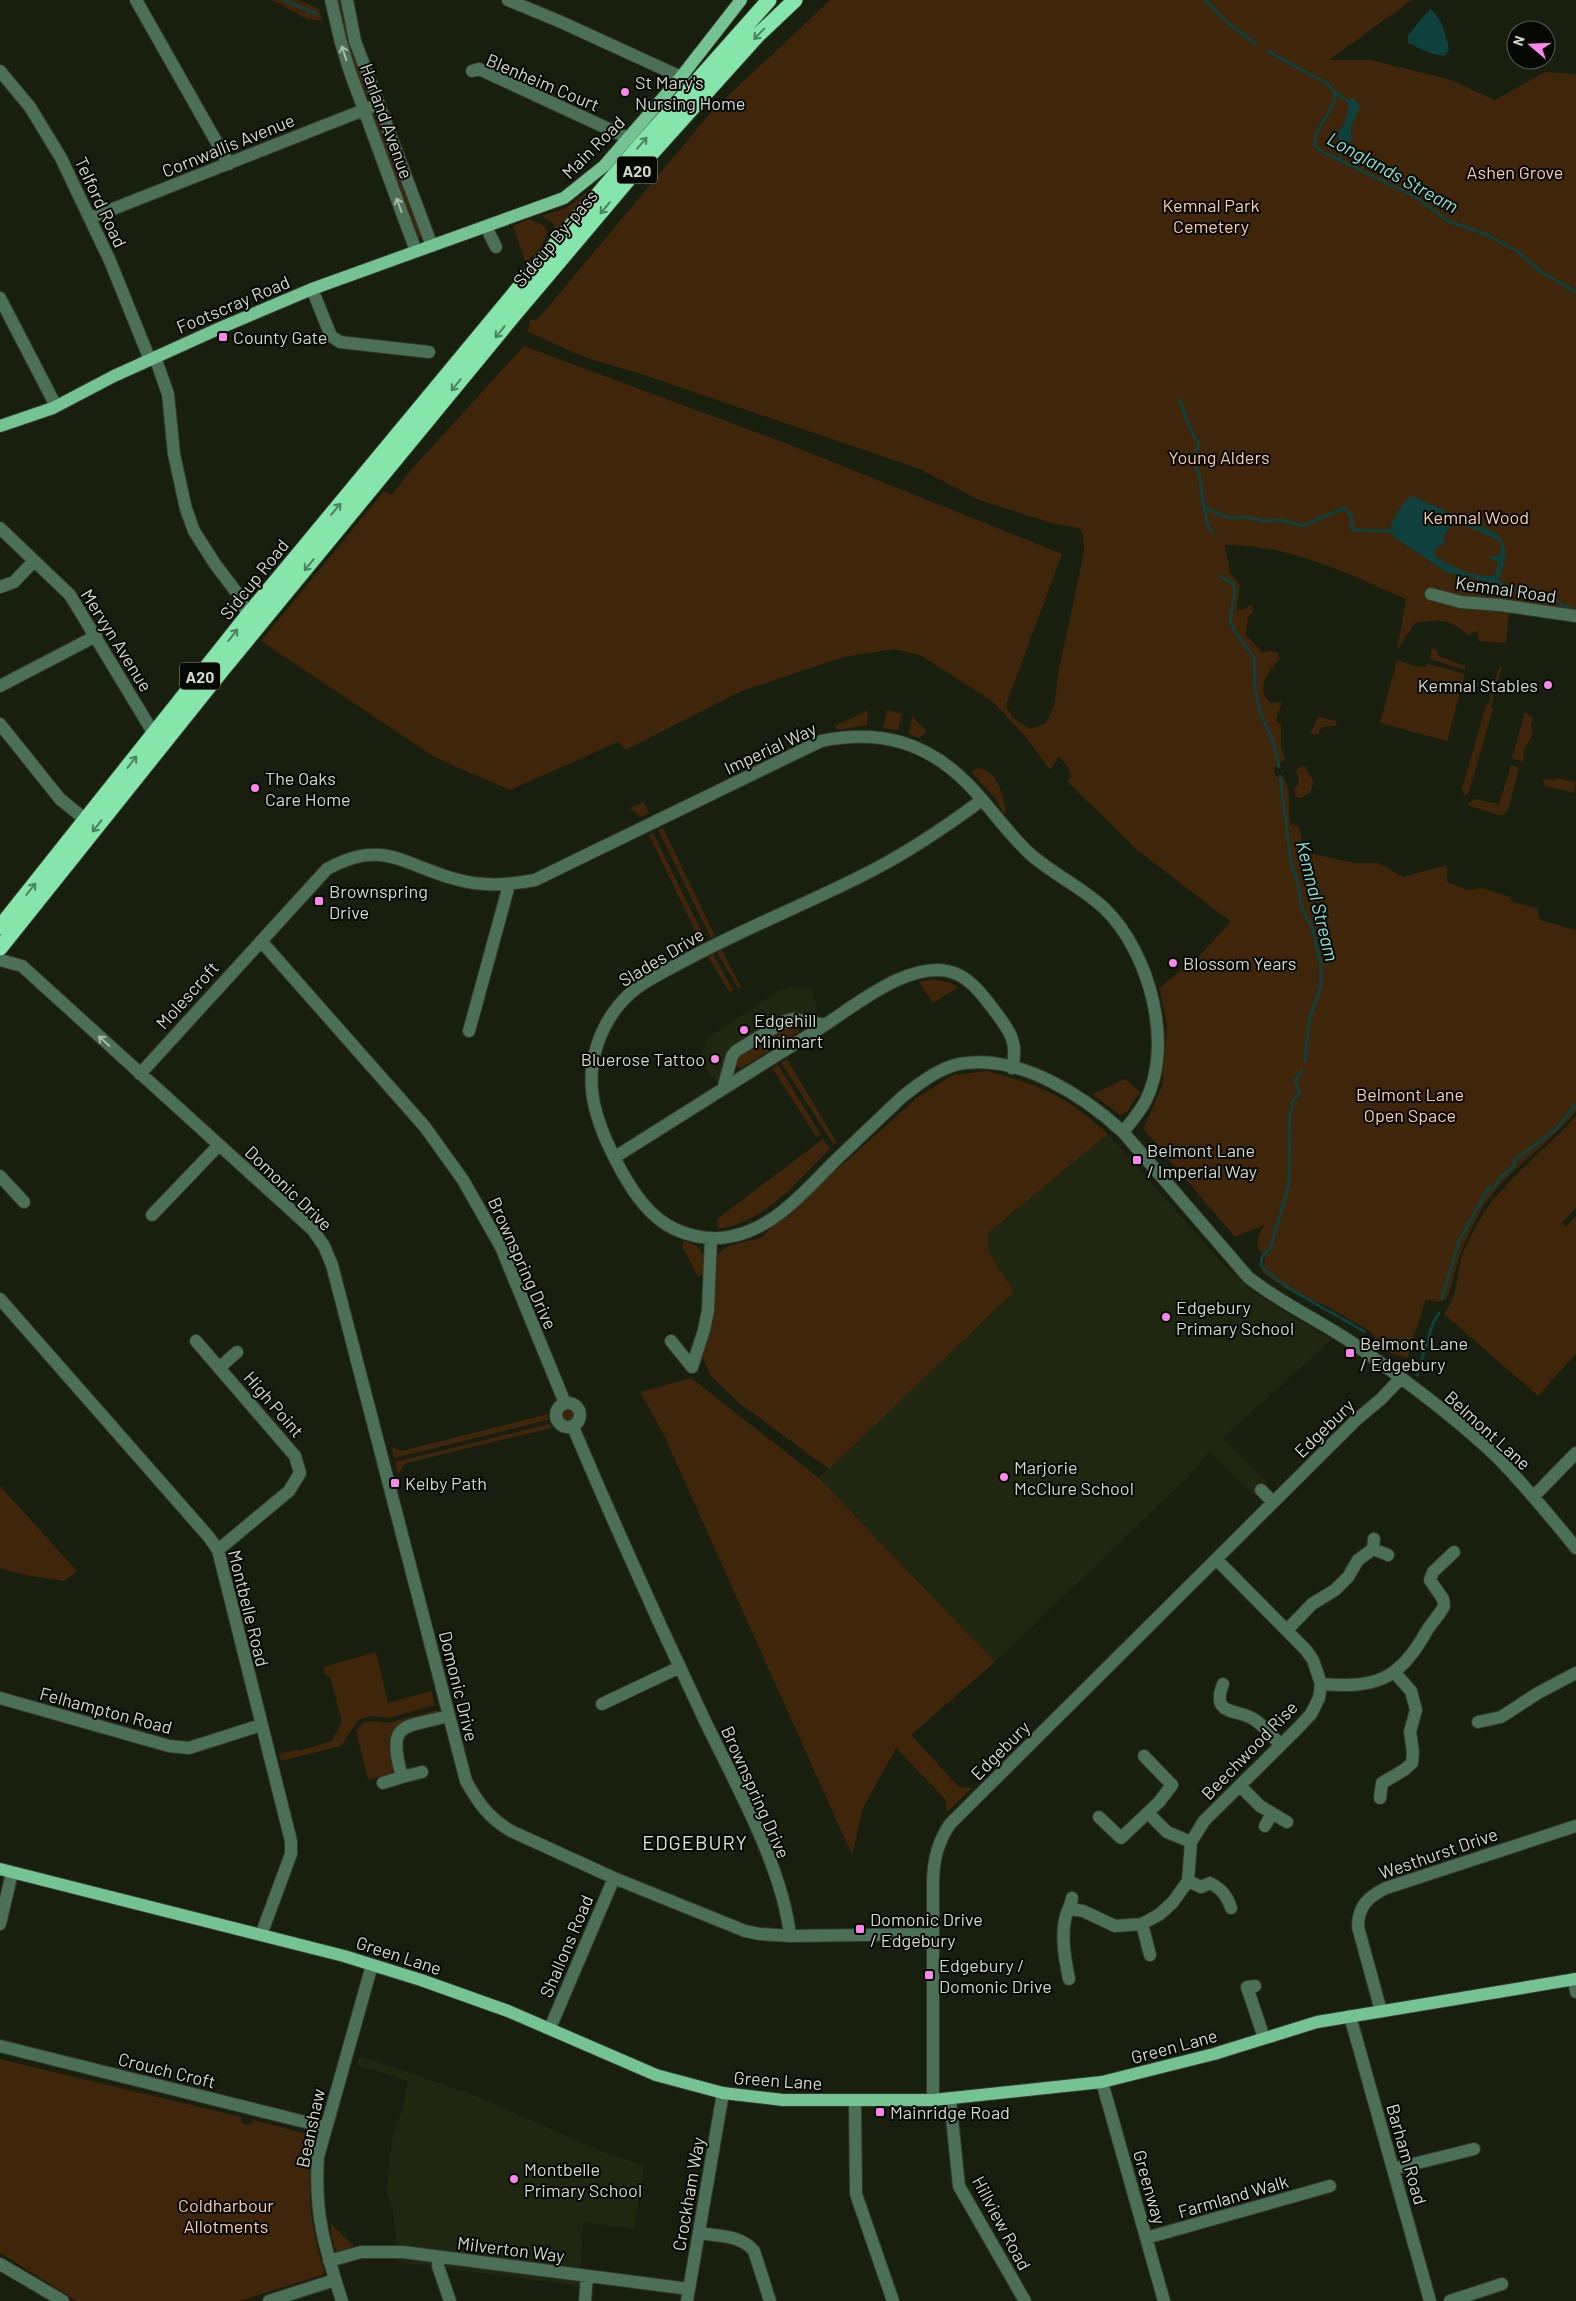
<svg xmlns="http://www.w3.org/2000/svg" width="1576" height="2301" font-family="Barlow,sans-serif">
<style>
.built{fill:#1f2711}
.green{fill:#3f2509}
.water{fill:#10403c;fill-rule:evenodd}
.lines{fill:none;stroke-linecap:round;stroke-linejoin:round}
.stream{stroke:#10403c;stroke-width:3}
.minor-casing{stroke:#33392a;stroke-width:14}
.major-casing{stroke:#33392a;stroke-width:14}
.highway-casing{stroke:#33392a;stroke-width:17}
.minor{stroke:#4b6f57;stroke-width:12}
.major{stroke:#75c393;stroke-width:12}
.highway{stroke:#85e5aa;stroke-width:15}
.oneway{stroke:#4c825f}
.oneway2{stroke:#aab8aa}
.poi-dot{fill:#f987e9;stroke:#060803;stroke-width:2}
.labels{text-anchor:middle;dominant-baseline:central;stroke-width:4;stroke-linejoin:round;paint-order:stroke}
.shield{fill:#060803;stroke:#969a90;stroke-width:1}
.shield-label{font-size:16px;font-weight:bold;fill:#d3d8cd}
.street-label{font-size:18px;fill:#d3d8cd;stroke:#060803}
.poi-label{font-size:18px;fill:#d3d8cd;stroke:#060803;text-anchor:start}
.park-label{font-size:18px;fill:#fbcda4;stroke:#060803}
.water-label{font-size:19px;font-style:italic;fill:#83e4d9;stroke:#060803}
.quarter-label{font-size:20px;letter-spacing:1px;fill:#dfe7d2;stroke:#060803}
</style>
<rect width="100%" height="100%" fill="#191f0f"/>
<path class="built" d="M790 987 811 989 820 1019 729 1051 718 1085 699 1060 707 1038 778 991Z
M1108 1134 1223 1264 1252 1291 1331 1340 1223 1438 1268 1483 1254 1496 1209 1451 1189 1476 995 1662 819 1478 1014 1292 988 1250V1233Z
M360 2056 477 2096 593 2148 644 2166 634 2229 583 2222 580 2286 398 2262 393 2211 386 2191 393 2134 404 2104 408 2081 357 2065Z"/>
<path class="green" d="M272 0H298L319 9 322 21 307 19Z
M336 0H343L370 93 364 96 350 59Z
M830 0H1412L1329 60H1370L1451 80 1495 100 1545 72 1576 74V616L1509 611 1506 643 1479 641 1478 631 1468 635C1448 617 1440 620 1415 623L1397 650 1406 599C1349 574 1288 544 1225 545L1230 573 1240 585 1237 609 1243 610 1252 604 1253 612 1248 617 1246 635 1262 652 1271 651 1278 653 1280 659C1268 671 1254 690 1271 703L1282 702 1276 720 1281 725V747L1285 759 1274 768 1276 777 1283 776C1294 798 1286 806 1291 826L1294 824 1300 829 1303 852 1355 863H1378L1403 877 1447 865V882L1468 890 1482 888 1510 897 1513 902 1537 908 1540 920 1576 930V1112C1546 1147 1506 1170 1481 1210 1474 1223 1466 1238 1461 1252 1455 1268 1454 1283 1446 1299L1438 1302 1426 1299 1407 1358 1390 1353 1368 1330 1326 1306 1286 1289 1262 1272 1265 1257 1257 1247 1258 1237 1264 1225 1235 1237 1143 1129 1162 1086 1167 1026 1159 988 1201 954 1231 922 1136 849 1067 781 1071 777 1068 767 1059 757 1050 770 1025 736 992 701 922 656 894 649 843 657 739 692 626 750 618 742 510 790 436 758 261 641 384 491 392 495 411 470 524 346 790 445 1062 554 1006 705 1012 717 1030 729 1046 723 1055 703 1058 674 1084 552 1083 535 1079 528 1055 524 979 500 920 469 641 374 587 358 528 332 530 320 538 319 712 111Z
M379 118 422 236 416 238 373 120Z
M598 184 555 235 554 224 542 216 566 208Z
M529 219 544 226 548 232 541 247 526 264 513 226Z
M1432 648 1437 650 1439 656 1465 666V670L1430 659Z
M1397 660 1414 666 1425 667 1428 664 1465 674 1447 741 1380 723Z
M1499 667H1502L1491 706 1493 709 1469 792 1464 796 1462 789 1486 705H1488Z
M868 710 867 725 837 730 835 726Z
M887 710 902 714 898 730 883 728Z
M1525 712 1533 719 1531 726 1533 733 1524 750 1523 762 1512 758Z
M912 716 927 731 919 738 909 734Z
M1318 717 1337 721 1336 726 1322 727 1318 735 1310 734Z
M1511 765 1519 768 1509 807 1503 815H1498L1467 805 1474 799 1499 804Z
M1302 766 1305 767 1314 782 1310 793 1301 798 1296 797 1294 789 1299 783 1296 770Z
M979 768C999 772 1003 796 1006 812L1004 814 995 798 971 772Z
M1557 778 1576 782 1574 793 1545 786 1543 779 1554 780Z
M644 802 649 813 641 817 629 808Z
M663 828 715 936 711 938 658 830Z
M653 833 706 940 701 943 649 835Z
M722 950 741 987 738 988 717 952Z
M713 954 733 990 730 993 708 957Z
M933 979 951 983 959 987 933 1003 919 982Z
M790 1023 799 1026V1032L772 1049 766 1037Z
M763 1039 769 1051 741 1068 737 1066C734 1052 753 1046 763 1039Z
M787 1059 837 1143 834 1145 781 1063Z
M778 1065 821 1135 817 1138 772 1068Z
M987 1071C1040 1085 1067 1096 1108 1134L988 1233V1250L1014 1292 829 1469 739 1403 711 1376 700 1353 715 1258C726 1242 742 1243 760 1238L919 1096 953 1075Z
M1125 1079 1140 1092 1127 1112 1120 1115 1092 1094Z
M1576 1116V1207L1562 1223 1566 1227 1576 1216V1354L1538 1396 1444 1314C1457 1296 1456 1280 1461 1259 1466 1244 1477 1224 1485 1211 1510 1175 1547 1149 1576 1116Z
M823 1139 830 1149C795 1183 769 1220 718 1229L717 1219Z
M684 1241C702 1246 707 1255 706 1273L698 1277 682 1246Z
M691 1378 819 1478 995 1662 911 1735 959 1787 972 1788 947 1812 945 1799 896 1748 863 1808 852 1855 662 1431 640 1392Z
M562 1415a7 7 0 1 1 14 0a7 7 0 1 1-14 0Z
M548 1414V1420L394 1458 391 1447 402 1451Z
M550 1424 552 1428 406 1463 398 1474 395 1462Z
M0 1486 77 1571 64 1581 25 1575 0 1568Z
M376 1652 388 1703 431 1691 435 1705 389 1718 372 1716 358 1720 341 1746 281 1761 279 1754 298 1749 299 1751 331 1741 342 1722 330 1677 325 1674 323 1667Z
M437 1710 438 1715C419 1721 385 1723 389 1750 390 1757 395 1766 393 1773L368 1780 356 1730 363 1723 374 1721 388 1723Z
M0 2059 241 2117 242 2123 249 2125 254 2120 314 2136C306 2192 309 2220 325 2274L240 2301H77L0 2253Z
M330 2223 353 2245V2248L336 2252 332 2239Z"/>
<path class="water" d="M1430 9C1441 15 1447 38 1449 50L1445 56 1432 54 1408 43V35Z
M1352 98 1357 101 1360 107 1351 127 1352 139 1346 145 1340 146 1337 134C1344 126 1349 115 1348 103Z
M1412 496 1494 532C1511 543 1506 566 1497 582L1492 583 1446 572 1394 537C1392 534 1390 533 1390 530 1389 523 1406 497 1412 496ZM1453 521 1492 537 1501 543 1500 556H1486L1498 562 1495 575C1477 580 1449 565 1435 556L1434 553 1440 544 1447 545 1443 538Z"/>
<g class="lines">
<path class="stream" d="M284 0 317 14
M1205 0 1228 23 1255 43
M1267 51 1328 84 1335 93C1336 113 1313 124 1315 146L1323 152 1414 196 1450 222 1485 234 1517 251 1540 271 1576 292
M1336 93 1351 103
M1340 160 1341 144
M1179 399 1192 433 1199 444 1192 461 1199 473 1204 508 1230 518 1248 517 1263 521 1282 520 1302 526 1344 508 1352 516V530L1392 531
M1204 508 1208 527 1213 532
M1220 576 1232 583 1235 590 1230 621 1234 630 1254 658 1255 690 1260 712 1274 744 1279 767
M1495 581C1514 589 1529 599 1551 595L1563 606 1576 610
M1280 776 1291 862 1298 884 1302 909 1313 929 1321 966V986L1309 1020 1305 1061
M1302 1071 1295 1080 1300 1093 1293 1100 1290 1116 1289 1184 1270 1249 1262 1257 1261 1266C1292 1295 1330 1310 1365 1332
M1442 1298 1459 1241 1488 1189 1494 1187 1499 1179 1514 1166V1161L1557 1128 1576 1104
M1417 1375 1433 1323 1439 1313"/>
<g class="minor-casing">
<path id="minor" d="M136 0 229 164
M331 0 341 43 350 72 416 251
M347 0 355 41 432 246
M508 0 561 22 681 77
M0 71 30 107 61 158 110 261 150 360
M472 71 479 69 628 138
M90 218 379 104
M486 227 496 247
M312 289 331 336 340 342 429 352
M0 298 56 406
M155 357 168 394 174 454 186 509 194 531 215 564 237 593 248 615
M0 528 70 595 154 734
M0 587 14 582 34 561
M1431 594 1461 602 1500 605 1576 616
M0 686 96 636
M0 724 60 799 86 820
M982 800C948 825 910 851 873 870 810 903 744 928 682 962 660 974 635 985 619 1005 600 1028 589 1060 592 1090 595 1127 630 1198 660 1220 679 1235 709 1242 733 1236 777 1227 809 1186 839 1157 860 1137 881 1117 902 1097 920 1083 942 1065 966 1063 1022 1056 1084 1096 1123 1132L1248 1277C1280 1303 1319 1320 1354 1344 1401 1377 1458 1419 1499 1459 1526 1487 1551 1517 1576 1548
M261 941 425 1127 463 1180 501 1247 565 1403
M0 960 22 966 313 1230 324 1246 332 1265 466 1781C478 1803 489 1818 511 1831L614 1878 745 1931 760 1934 790 1936 933 1934
M793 1019 825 1025 723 1089 732 1056 736 1051 785 1021Z
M825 1025C858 1003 918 954 959 975 973 982 984 997 994 1010 1009 1030 1019 1042 1012 1068
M469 1031 509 885
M140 1074 327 869C383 838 403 865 455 879 483 887 508 885 535 880L821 741C880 729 927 742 969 785 990 807 1007 832 1029 853 1052 874 1082 887 1105 909 1149 952 1175 1045 1145 1102 1139 1113 1131 1122 1123 1132
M615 1157 723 1089
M0 1176 24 1202
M152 1215 218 1146
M0 1299 208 1536 218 1550 291 1841V1854L261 1935
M196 1341 295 1456 300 1473 289 1491 218 1550
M671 1341 692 1367
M692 1367 704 1330 708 1310 711 1238
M219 1368 237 1352
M556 1415a12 12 0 1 1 24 0a12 12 0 1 1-24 0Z
M573 1427C615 1526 659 1624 705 1721 735 1783 783 1868 790 1936
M1261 1490 1273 1502
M1534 1496 1576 1453
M1373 1549 1388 1555
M1287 1630 1312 1604 1335 1590 1348 1577 1358 1560 1373 1549 1374 1539
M1223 1684C1210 1717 1238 1708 1255 1720 1265 1727 1273 1737 1281 1745
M1321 1684C1375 1688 1399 1681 1426 1632 1432 1622 1439 1616 1444 1606L1443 1599 1430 1580 1433 1572 1454 1552
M0 1698 169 1746 189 1748 261 1725
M602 1704 680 1667
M1478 1722 1501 1717 1538 1693 1576 1673
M402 1777 422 1772
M383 1783 402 1777C387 1722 401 1728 449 1716
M1240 1786 1260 1806 1287 1822
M1380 1798 1382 1783 1404 1770 1412 1763 1413 1752 1410 1732 1416 1710 1411 1691 1395 1673
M1148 1813 1167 1832 1191 1842
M1099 1817 1121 1838 1159 1802 1172 1785 1144 1756
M1265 1826 1272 1813
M1188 1881 1201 1887 1210 1883C1222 1889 1227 1896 1231 1908
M1071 1909 1083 1911 1115 1926 1142 1924 1160 1914 1173 1902 1188 1881 1191 1842 1204 1821 1298 1728 1311 1714 1319 1698 1321 1684 1313 1660 1306 1650 1216 1559
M0 1924 12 1873
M1142 1924 1150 1955
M1069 1979C1065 1960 1061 1938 1065 1920 1066 1912 1071 1906 1072 1898
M1574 1979 1576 1992
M1255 1986 1247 1987 1264 2038
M1381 2011 1358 1927C1358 1906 1368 1897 1386 1888L1576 1826
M1350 2016 1430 2301
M550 2028 614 1878
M0 2046 325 2127
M1102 2082 1164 2301
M950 2099 959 2186 1025 2301
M933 2100V1879C934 1858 938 1842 950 1824L1356 1420 1381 1399 1400 1379
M855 2102 856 2194 893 2301
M1393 2169 1474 2149
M699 2233C718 2236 741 2235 754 2251L770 2301
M1146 2238 1330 2186
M439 2257 438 2266 450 2301
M329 2261 361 2252H403L689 2289
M0 2264 63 2301
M269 2301 335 2280
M342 2301C325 2249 314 2213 318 2157L372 1965
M585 2301 587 2276
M687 2301 723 2093
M1450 2301 1502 2284"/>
</g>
<g class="major-casing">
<path id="major" d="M0 426 53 408 114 376 220 328 312 289 564 198 604 166 681 77 741 0
M0 1869 344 1956 421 1980 508 2011 656 2075 723 2093 783 2100H933L1102 2082 1214 2054 1317 2022 1576 1979"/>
</g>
<g class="highway-casing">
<path id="highway" d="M0 927 248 615 542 260 641 144 769 0
M0 948 223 669 514 315 633 174 758 35 795 0"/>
</g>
<use href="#minor" class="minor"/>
<use href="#major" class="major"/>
<use href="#highway" class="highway"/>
</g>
<defs><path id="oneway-shaft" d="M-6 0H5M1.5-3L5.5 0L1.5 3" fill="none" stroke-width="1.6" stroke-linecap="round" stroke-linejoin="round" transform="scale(1.25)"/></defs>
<g class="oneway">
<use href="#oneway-shaft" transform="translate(759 34) rotate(134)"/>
<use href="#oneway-shaft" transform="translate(642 143) rotate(-49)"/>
<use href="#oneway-shaft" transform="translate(605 208) rotate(130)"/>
<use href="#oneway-shaft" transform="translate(500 332) rotate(129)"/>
<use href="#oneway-shaft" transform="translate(456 385) rotate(129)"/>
<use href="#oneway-shaft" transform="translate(336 509) rotate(-50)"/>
<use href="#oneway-shaft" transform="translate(309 565) rotate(129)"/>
<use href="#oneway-shaft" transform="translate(233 635) rotate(-52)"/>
<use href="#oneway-shaft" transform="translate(132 762) rotate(-52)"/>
<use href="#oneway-shaft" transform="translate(97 826) rotate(128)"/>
<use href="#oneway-shaft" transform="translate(31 889) rotate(-51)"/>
</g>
<g class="oneway2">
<use href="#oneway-shaft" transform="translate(344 53) rotate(-108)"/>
<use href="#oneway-shaft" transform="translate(399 205) rotate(-110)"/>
<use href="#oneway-shaft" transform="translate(104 1041) rotate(-138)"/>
</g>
<g class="poi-dot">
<circle cx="625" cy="92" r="5"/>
<rect x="218" y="332" width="10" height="10" rx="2.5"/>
<circle cx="1548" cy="685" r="5"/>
<circle cx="255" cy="788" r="5"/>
<rect x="314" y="896" width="10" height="10" rx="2.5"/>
<circle cx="1173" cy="963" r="5"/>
<circle cx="744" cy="1030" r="5"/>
<circle cx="715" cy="1059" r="5"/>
<rect x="1132" y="1155" width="10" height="10" rx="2.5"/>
<circle cx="1166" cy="1317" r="5"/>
<rect x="1345" y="1348" width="10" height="10" rx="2.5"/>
<circle cx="1004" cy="1477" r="5"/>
<rect x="390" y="1478" width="10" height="10" rx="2.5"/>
<rect x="855" y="1924" width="10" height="10" rx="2.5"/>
<rect x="924" y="1970" width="10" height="10" rx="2.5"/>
<rect x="875" y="2107" width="10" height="10" rx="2.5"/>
<circle cx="514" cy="2179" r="5"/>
</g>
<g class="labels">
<g class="shield">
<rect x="617" y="156.5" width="40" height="27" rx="4"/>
<rect x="180" y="662.5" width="40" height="27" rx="4"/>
</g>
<g class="shield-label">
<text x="637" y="170">A20</text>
<text x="200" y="676">A20</text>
</g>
<g class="street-label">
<text transform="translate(543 82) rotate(23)">Blenheim Court</text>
<text transform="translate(387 121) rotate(70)">Harland Avenue</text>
<text transform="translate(228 145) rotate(-22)">Cornwallis Avenue</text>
<text transform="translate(593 147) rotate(-45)">Main Road</text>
<text transform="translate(101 202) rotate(65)">Telford Road</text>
<text transform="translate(555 238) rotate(-50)">Sidcup By-pass</text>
<text transform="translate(233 304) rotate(-23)">Footscray Road</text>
<text transform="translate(254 579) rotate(-51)">Sidcup Road</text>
<text transform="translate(1506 589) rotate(8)">Kemnal Road</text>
<text transform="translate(117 640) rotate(58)">Mervyn Avenue</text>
<text transform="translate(770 748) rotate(-25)">Imperial Way</text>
<text transform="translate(661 957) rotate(-31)">Slades Drive</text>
<text transform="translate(187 995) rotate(-48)">Molescroft</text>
<text transform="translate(289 1188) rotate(44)">Domonic Drive</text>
<text transform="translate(523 1263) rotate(66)">Brownspring Drive</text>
<text transform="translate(274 1404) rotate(49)">High Point</text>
<text transform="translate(1324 1428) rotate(-44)">Edgebury</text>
<text transform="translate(1488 1430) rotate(42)">Belmont Lane</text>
<text transform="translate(249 1608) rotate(76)">Montbelle Road</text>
<text transform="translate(459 1686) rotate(76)">Domonic Drive</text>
<text transform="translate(106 1710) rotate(15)">Felhampton Road</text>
<text transform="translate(1000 1750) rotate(-45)">Edgebury</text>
<text transform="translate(1249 1750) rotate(-46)">Beechwood Rise</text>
<text transform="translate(756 1792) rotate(66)">Brownspring Drive</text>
<text transform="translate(1438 1853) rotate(-19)">Westhurst Drive</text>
<text transform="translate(566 1946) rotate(-67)">Shallons Road</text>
<text transform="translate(399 1955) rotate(18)">Green Lane</text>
<text transform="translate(1174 2046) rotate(-15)">Green Lane</text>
<text transform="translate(167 2070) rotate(14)">Crouch Croft</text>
<text transform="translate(778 2080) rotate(4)">Green Lane</text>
<text transform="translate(310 2128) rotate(-78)">Beanshaw</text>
<text transform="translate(1407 2154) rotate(74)">Barham Road</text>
<text transform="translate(1150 2187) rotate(74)">Greenway</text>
<text transform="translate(688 2194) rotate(-80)">Crockham Way</text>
<text transform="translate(1233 2196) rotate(-16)">Farmland Walk</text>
<text transform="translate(1002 2223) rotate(62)">Hillview Road</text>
<text transform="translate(511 2249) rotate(7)">Milverton Way</text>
</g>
<g class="poi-label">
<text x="635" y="82">St Mary's<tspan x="635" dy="21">Nursing Home</tspan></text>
<text x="233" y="337">County Gate</text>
<text x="1538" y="685" text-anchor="end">Kemnal Stables</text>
<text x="265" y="778">The Oaks<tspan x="265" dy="21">Care Home</tspan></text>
<text x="329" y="891">Brownspring<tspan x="329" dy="21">Drive</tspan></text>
<text x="1183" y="963">Blossom Years</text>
<text x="754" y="1020">Edgehill<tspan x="754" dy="21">Minimart</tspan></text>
<text x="705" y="1059" text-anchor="end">Bluerose Tattoo</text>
<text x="1147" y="1150">Belmont Lane<tspan x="1147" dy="21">/ Imperial Way</tspan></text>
<text x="1176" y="1307">Edgebury<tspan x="1176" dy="21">Primary School</tspan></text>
<text x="1360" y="1343">Belmont Lane<tspan x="1360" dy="21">/ Edgebury</tspan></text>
<text x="1014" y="1467">Marjorie<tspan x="1014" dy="21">McClure School</tspan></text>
<text x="405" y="1483">Kelby Path</text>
<text x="870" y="1919">Domonic Drive<tspan x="870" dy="21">/ Edgebury</tspan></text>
<text x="939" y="1965">Edgebury /<tspan x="939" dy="21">Domonic Drive</tspan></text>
<text x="890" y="2112">Mainridge Road</text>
<text x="524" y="2169">Montbelle<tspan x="524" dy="21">Primary School</tspan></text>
</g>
<g class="park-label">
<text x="1515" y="172">Ashen Grove</text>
<text x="1211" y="205">Kemnal Park<tspan x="1211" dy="21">Cemetery</tspan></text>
<text x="1219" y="457">Young Alders</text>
<text x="1476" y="517">Kemnal Wood</text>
<text x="1410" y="1094">Belmont Lane<tspan x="1410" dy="21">Open Space</tspan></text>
<text x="226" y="2205">Coldharbour<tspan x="226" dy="21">Allotments</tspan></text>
</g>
<g class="water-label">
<text transform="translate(1393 172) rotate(29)">Longlands Stream</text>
<text transform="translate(1318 901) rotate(76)">Kemnal Stream</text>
</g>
<g class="quarter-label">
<text x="695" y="1842">EDGEBURY</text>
</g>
</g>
<g transform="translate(1531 45) rotate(289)"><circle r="24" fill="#060803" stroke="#585b54"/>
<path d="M0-4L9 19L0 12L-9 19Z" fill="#f987e9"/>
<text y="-8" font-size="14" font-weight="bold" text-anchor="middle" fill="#d3d8cd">N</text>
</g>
</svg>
